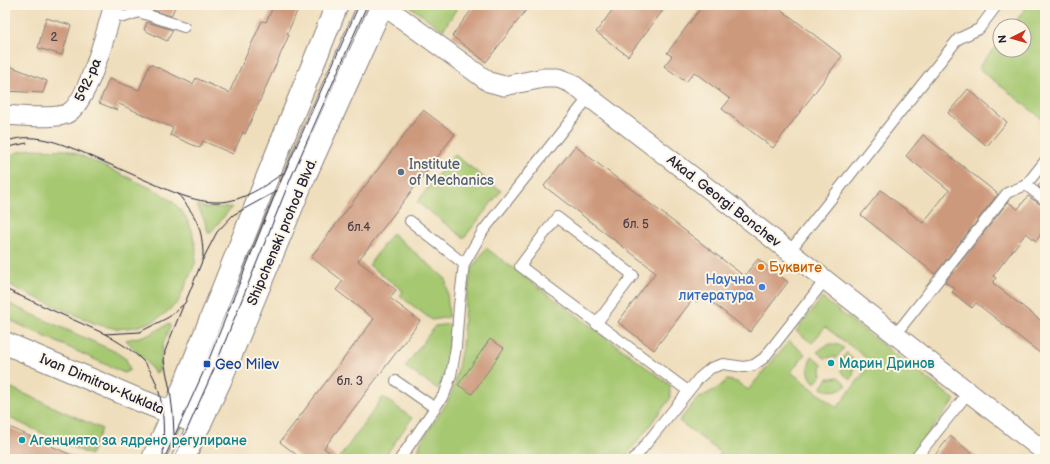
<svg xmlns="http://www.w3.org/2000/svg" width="1050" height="464" font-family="'Balsamiq Sans',sans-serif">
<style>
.green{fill:#a6c871;stroke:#647556}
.building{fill:#cd997d}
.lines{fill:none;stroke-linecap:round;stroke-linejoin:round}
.service-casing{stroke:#88807c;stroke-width:12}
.minor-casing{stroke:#88807c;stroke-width:21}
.tertiary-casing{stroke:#88807c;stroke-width:24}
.secondary-casing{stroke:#88807c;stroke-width:24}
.service{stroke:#fff;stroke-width:10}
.minor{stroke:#fff;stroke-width:19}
.tertiary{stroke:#fff;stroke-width:22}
.secondary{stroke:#fff;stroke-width:22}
.tram{stroke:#22223b;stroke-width:1}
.service-dot{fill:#5c6f8a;stroke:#fcf5e5;stroke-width:1.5}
.food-dot{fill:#e8710a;stroke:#fcf5e5;stroke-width:1.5}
.shop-dot{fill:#3f7fe0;stroke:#fcf5e5;stroke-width:1.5}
.culture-dot{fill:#0f9aa8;stroke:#fcf5e5;stroke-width:1.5}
.transit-dot{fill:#1a4fb4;stroke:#fcf5e5;stroke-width:1.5}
.labels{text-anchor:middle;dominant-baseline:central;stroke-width:4;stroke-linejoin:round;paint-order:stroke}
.number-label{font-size:12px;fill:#4d404c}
.street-label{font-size:14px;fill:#22223b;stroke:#fcf5e5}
.service-label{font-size:14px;fill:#4e5e75;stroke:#fcf5e5;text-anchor:start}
.food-label{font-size:14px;fill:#c56008;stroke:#fcf5e5;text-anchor:start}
.shop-label{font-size:14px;fill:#366cbe;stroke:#fcf5e5;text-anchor:end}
.culture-label{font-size:14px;fill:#0d838f;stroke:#fcf5e5;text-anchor:start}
.transit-label{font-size:14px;fill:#164399;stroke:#fcf5e5;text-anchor:start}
</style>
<rect width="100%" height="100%" fill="#fcf5e5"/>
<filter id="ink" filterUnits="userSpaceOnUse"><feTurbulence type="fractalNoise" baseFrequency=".025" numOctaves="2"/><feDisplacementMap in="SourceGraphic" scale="8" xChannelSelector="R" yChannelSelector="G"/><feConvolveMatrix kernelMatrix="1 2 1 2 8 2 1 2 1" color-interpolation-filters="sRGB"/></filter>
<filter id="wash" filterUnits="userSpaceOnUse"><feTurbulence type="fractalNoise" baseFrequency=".012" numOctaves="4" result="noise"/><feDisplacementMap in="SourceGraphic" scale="16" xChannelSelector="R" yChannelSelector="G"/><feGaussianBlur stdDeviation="0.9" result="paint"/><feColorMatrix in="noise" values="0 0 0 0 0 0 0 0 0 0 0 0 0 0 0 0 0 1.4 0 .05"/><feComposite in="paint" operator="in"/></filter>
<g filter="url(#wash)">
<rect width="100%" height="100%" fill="#efdebc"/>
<path class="green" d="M408 5H459L443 30Z
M1028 5H1045V121L978 68 1000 41V50H1024V26H1012Z
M30 149 67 150 80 155 159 192 173 202 184 214 192 230 196 249 195 264 178 302 167 312 154 321 136 327 117 329 96 324 21 291 5 282V158L16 153Z
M454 154 501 191 464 238 417 202Z
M197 205 206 208 232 207 209 234 204 219Z
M392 233 446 279 449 317 432 320 400 296 403 291 369 265Z
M486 248 670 385V399L624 459H416L421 442 448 401 454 387 462 347 465 307 471 270Z
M822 298 955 400 908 459H716L721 453 679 421 696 400 719 387 727 380 737 382 748 390 789 341 805 354 791 372 837 408 872 362 825 327 812 343 796 331Z
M5 302 114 351 126 359 130 370 124 373 5 318Z
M168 324 170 325V327L163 344 159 371 155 373 146 361 126 340 151 334Z
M451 324 446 371 438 389 405 367 435 326Z
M831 344 839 345 844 348 836 358 832 357 825 358 817 352 825 346Z
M847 352C855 360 856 370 851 380L841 372 842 368 841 361Z
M812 356 822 364 821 371 822 375 815 383C807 375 807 366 812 356Z
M838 377 847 385C840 392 829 392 821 388L828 378H832Z
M5 385 102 429 90 455 5 416Z
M383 397 412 418 383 459H342L340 457Z"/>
<g id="blocks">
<path class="building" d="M155 5H176L171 16 153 10Z
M274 5H300L287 34 289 35 245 134 243 132 233 154 203 141 200 148 170 135 173 128 119 104 117 110 99 103 109 79 139 90 150 64 193 84 196 78 229 93 262 21 266 22Z
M475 5H530L486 62 452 36Z
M616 5H667L628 56 596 32Z
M703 5H760L767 10 771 5H775L842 56 773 148 722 109 730 99 694 72 686 82 664 66 672 56 667 53Z
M46 18 71 25 62 55 38 48Z
M147 22 173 30 167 41 144 30Z
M5 64 47 81 43 93 5 91Z
M968 89 1007 122 987 146 948 113Z
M423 110 455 134 358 261 396 290 390 298 420 321 324 448 338 459H302L280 442 374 319 336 290 343 281 311 257Z
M923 135 998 194 935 274 861 215 881 190 923 223 949 190 906 156Z
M575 146 744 276 758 259 788 282 750 332 702 295 697 302 693 299 654 350 618 322 656 272 544 186Z
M1045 178V192L1038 186Z
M1028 196 1041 205 1045 206V228L1036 241 1026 233 993 276 996 278 993 283 1045 324V357L976 303 972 308 952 292 955 289 945 282 1008 202 1018 209Z
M490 339 504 348 472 394 458 385Z
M5 425 80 459H5Z
M950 436 979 459H932Z"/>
</g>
</g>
<g filter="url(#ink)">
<use href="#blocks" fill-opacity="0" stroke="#88807c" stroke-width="1"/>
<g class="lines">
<g class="service-casing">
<path id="service" d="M112 11 124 17 139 12 184 27
M1045 161 1026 185 1045 200
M410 221 464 264
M789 252 958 39 979 29 997 5
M596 324 633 275 557 217 520 266 688 391
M895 335 1007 193 1026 185
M396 381 435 408
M187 419 302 143 363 5
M400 459 445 393 451 375 456 347 459 306 464 264 483 231 589 97
M634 459 699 378 711 368 723 364 744 367 754 365 764 358 825 280
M915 459 968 393"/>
</g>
<g class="minor-casing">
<path id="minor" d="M383 5 489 82 504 86 544 78H558L571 83 731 206 1045 452
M5 115C21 116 47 119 63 115 87 111 107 27 114 5"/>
</g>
<g class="tertiary-casing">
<path id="tertiary" d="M5 343 139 400 200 424"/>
</g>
<g class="secondary-casing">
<path id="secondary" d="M153 459 173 414 263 188 337 5
M183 459 220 381 302 182 382 5"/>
</g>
<use href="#service" class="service"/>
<use href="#minor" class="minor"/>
<use href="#tertiary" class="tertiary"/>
<use href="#secondary" class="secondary"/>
<path class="tram" d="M5 142C31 131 60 143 84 153 104 162 125 171 145 180 169 190 193 203 220 202 243 201 265 186 283 173
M5 150 8 147 27 143
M178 194C196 216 203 228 203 257
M5 289 105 334 140 332 169 317 185 303 203 259 217 232 233 215 277 191
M105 334C118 342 133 350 143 361 166 387 164 426 163 459
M174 435 173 414 170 390 164 361 165 351 183 306
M164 459 207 364 276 192 359 5
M174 459 214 369 290 180 367 5"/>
</g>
</g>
<circle class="service-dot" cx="401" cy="172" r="4"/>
<circle class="food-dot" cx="761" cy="267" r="4"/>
<circle class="shop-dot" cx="762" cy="287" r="4"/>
<g class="culture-dot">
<circle cx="831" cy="363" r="4"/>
<circle cx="22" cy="440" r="4"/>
</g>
<rect class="transit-dot" x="203" y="360" width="8" height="8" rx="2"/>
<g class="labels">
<g class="number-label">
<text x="54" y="37">2</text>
<text x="636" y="224">бл. 5</text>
<text x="359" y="227">бл.4</text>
<text x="350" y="381">бл. 3</text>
</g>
<g class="street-label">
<text transform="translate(88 80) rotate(-66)">592-ра</text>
<text transform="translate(724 201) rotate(38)">Akad. Georgi Bonchev</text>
<text transform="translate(282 232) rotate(-67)">Shipchenski prohod Blvd.</text>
<text transform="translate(102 384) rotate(23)">Ivan Dimitrov-Kuklata</text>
</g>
<g class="service-label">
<text x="409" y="164">Institute<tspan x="409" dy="16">of Mechanics</tspan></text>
</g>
<g class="food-label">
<text x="769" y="267">Буквите</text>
</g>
<g class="shop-label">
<text x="754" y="279">Научна<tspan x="754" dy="16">литература</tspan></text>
</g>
<g class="culture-label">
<text x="839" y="363">Марин Дринов</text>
<text x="30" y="440">Агенцията за ядрено регулиране</text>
</g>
<g class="transit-label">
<text x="215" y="364">Geo Milev</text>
</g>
</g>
<rect width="1050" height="464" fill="none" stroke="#fcf5e5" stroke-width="20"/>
<g transform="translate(1012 38) rotate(264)"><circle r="19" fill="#fcf5e5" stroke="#a5a1a1"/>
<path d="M0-3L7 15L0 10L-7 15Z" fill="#c8321e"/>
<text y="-6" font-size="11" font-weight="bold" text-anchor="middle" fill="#22223b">N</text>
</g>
</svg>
